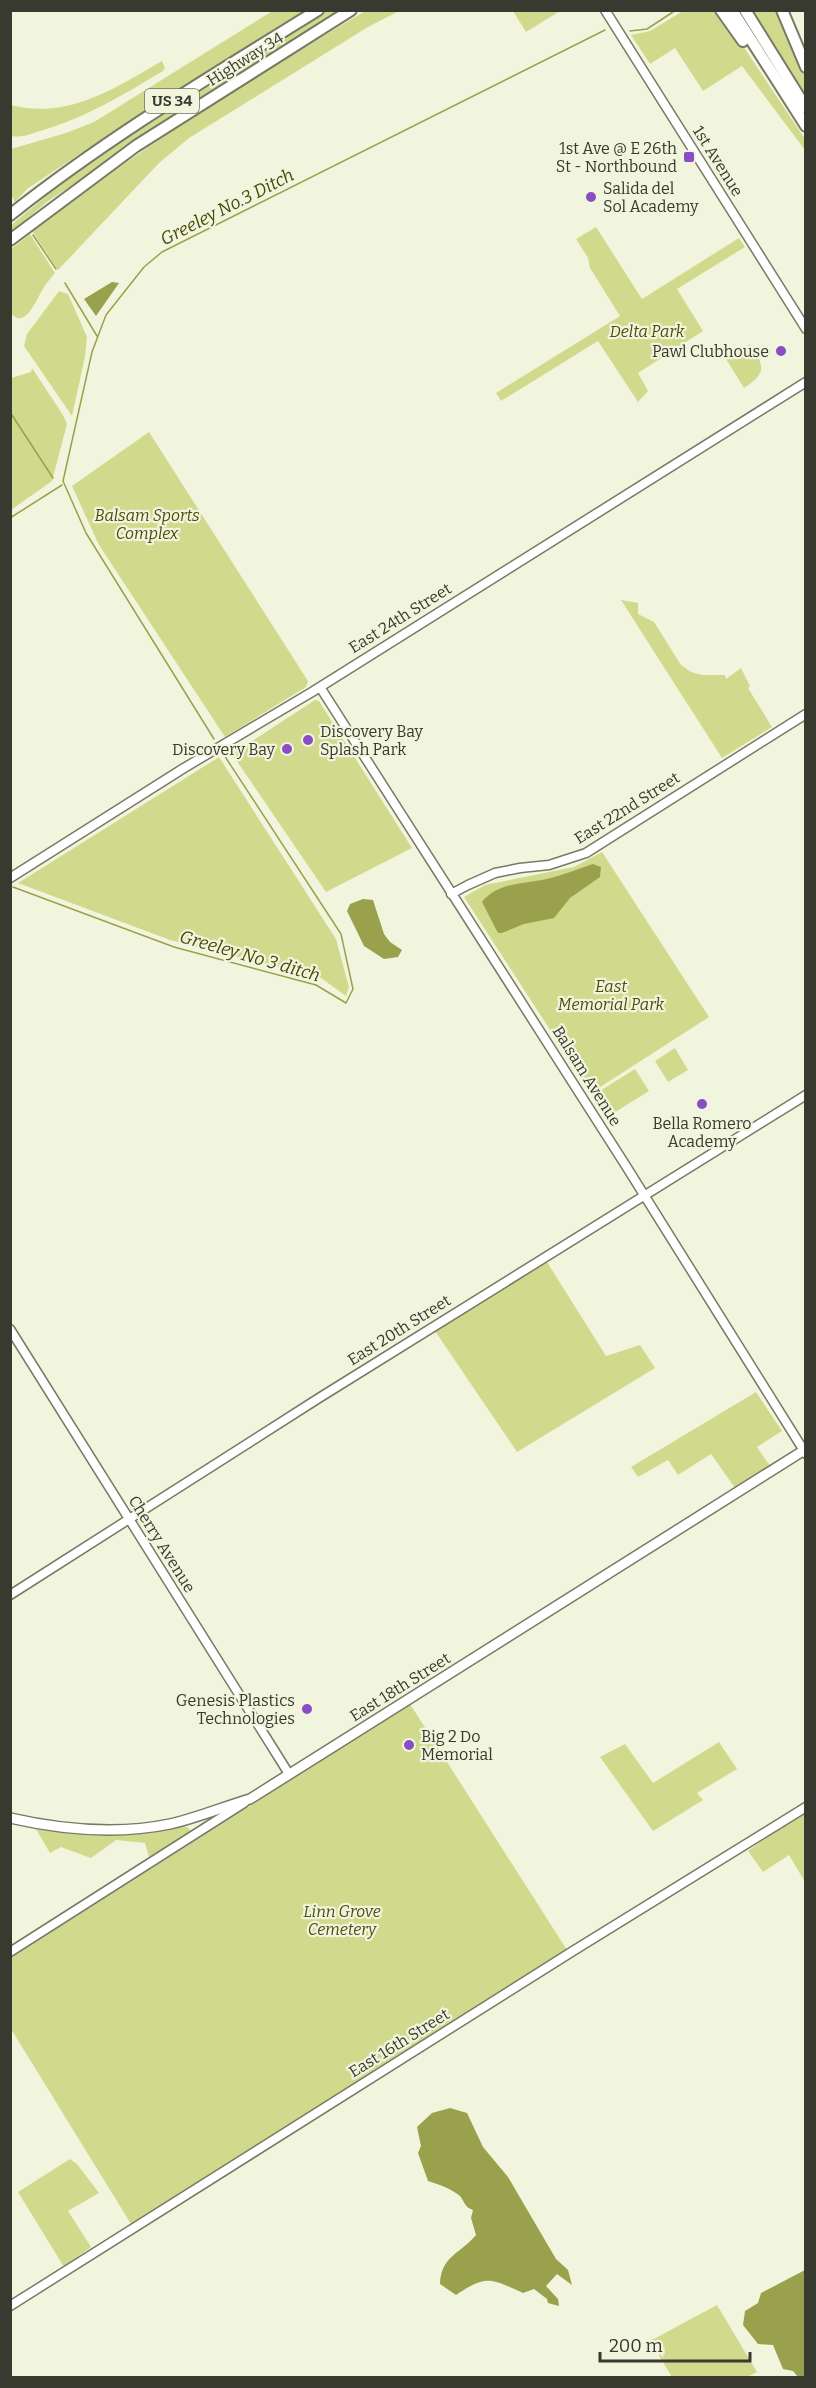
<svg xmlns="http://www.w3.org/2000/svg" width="816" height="2388" font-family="Bitter,serif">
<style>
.green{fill:#d1da8c}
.water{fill:#99a14d}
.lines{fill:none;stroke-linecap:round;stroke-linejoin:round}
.stream{stroke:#99a14d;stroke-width:1.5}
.secondary-casing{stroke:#777a64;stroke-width:11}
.primary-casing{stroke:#777a64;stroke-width:12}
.highway-casing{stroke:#777a64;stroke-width:14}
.secondary{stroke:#fff;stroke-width:8}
.primary{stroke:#fff;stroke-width:9}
.highway{stroke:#fff;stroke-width:10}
.poi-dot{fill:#8a4dc4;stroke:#f2f5dd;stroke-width:2}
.labels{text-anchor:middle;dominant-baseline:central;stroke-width:4.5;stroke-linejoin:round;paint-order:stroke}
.shield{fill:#f2f5dd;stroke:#707163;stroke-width:1.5}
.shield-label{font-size:15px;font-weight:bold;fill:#38392f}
.street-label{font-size:16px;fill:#38392f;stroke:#f2f5dd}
.poi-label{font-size:16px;fill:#38392f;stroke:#f2f5dd;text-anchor:end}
.park-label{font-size:16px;font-style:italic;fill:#4a4f0f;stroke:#f2f5dd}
.water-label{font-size:18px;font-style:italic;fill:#474b0a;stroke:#f2f5dd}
</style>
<rect width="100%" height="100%" fill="#f2f5dd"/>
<path class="green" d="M274 10 306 11 78 155 27 189 15 202 11 195V149L66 133 94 122Z
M323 11H345L94 171 48 201 11 232V225L94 157 149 119Z
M365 11H399L368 27 189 138 159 163 58 270 32 231C139 148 249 81 365 11Z
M513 11H560L526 32Z
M683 11H717L743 46 805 139V150L742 66 703 91 675 48 650 64 631 35 650 31Z
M749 11H778L787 36 805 77V100Z
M162 61 165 68 163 71C123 95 85 118 40 131 30 134 22 138 12 136L11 133V105C68 120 115 88 162 61Z
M596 227 642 299 739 238 745 247 677 289 703 331 638 373 648 391 638 402 598 341 501 401 496 393 620 316 590 268 588 258 576 239Z
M30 234 55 273C51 278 46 283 43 289 37 298 25 331 11 313V249Z
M59 291 68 294 87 337 85 357 72 416 24 346 27 334Z
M750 344C764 366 768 372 744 388L726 359Z
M32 368 63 415 67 424 52 481 11 510V378L31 372Z
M149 432 308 681 306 687 225 737 99 545 72 486Z
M621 600 638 603V614L654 622 681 665 691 672 702 675H725L726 679 741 668 750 686 748 688 772 727 722 758Z
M315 700 319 701 412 848 326 892 232 754Z
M219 757 336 939 349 987 346 996 321 978 170 940 18 883Z
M602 852 709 1017 591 1093 464 897 485 885 574 867Z
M675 1048 688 1070 668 1082 655 1061Z
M635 1069 649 1091 609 1116 595 1094Z
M547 1262 606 1356 640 1345 655 1368 517 1452 435 1331Z
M756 1392 782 1431 757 1447 770 1466 735 1488 711 1454 678 1475 668 1460 638 1477 631 1467Z
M410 1704 567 1950 131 2224 11 2029V1958Z
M719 1742 737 1769 697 1793 703 1800 653 1831 600 1757 625 1744 653 1783Z
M805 1810V1882L789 1855 763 1872 748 1851Z
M183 1825 190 1829 188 1835 149 1857 145 1843 116 1840 91 1858 61 1847 50 1853 36 1829 115 1833Z
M70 2159 77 2164 99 2193 68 2211 91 2247 64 2267 18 2192Z
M717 2305 757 2372 747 2377H672L650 2341Z"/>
<path class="water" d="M112 282 119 283 96 316 84 299Z
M593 864 601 867 600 877 570 898 554 918 524 924 502 933H498L482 902C498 882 524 884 547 879 563 875 577 869 593 864Z
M363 899 373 900 384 934 390 942 402 950 398 957 384 959 364 946 347 911 350 904Z
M450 2108 467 2113 483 2147 508 2177 556 2259 568 2270 572 2285 557 2274 546 2286 558 2299 559 2306 548 2303 547 2299 534 2289 523 2293C491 2279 487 2274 456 2295L440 2284C441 2256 460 2254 476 2235L471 2218 473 2210C464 2207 465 2202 460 2196 452 2189 438 2184 428 2181L418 2153 421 2146 417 2127 432 2113Z
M805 2270V2377H798L793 2371 783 2369 773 2345 758 2344 743 2325 745 2311 758 2303 761 2293Z"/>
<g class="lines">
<path class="stream" d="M630 31 647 29 676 10
M33 235 56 269
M65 283 97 336
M10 412 53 478
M10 518 62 485
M214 739 86 533 63 481 92 352 106 315 144 267 162 252 605 30
M13 887 174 947 316 985 346 1003 353 989 341 934 224 755"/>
<g class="secondary-casing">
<path id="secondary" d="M605 10 806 329
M320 687 626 1166 806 1454
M10 878 184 768 312 692 806 382
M451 894 468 885 495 873 520 868 549 865 586 853 806 714
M10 1329 289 1774
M10 1595 319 1398 806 1095
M10 1952 244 1803
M10 2306 573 1951 806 1807"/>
</g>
<g class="primary-casing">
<path id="primary" d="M10 1818C63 1830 117 1835 170 1824 197 1818 223 1807 250 1799L806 1449"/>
</g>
<g class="highway-casing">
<path id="highway" d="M721 10 743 41
M732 10 806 126
M745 10 806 108
M782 10 806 67
M10 215C107 138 213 75 318 10
M10 240 136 146 351 10"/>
</g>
<use href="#secondary" class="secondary"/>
<use href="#primary" class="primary"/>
<use href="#highway" class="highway"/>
</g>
<g class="poi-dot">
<rect x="683" y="151" width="12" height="12" rx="3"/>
<circle cx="591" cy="197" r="6"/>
<circle cx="781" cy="351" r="6"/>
<circle cx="308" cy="740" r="6"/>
<circle cx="287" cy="749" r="6"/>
<circle cx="702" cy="1104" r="6"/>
<circle cx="307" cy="1709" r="6"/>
<circle cx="409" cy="1745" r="6"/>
</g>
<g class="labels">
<rect class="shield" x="145" y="89" width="54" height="24" rx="4.5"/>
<g class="shield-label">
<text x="172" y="101">US 34</text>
</g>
<g class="street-label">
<text transform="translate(245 59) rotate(-32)">Highway 34</text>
<text transform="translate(718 161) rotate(58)">1st Avenue</text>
<text transform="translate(400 618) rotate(-32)">East 24th Street</text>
<text transform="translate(627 808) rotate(-32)">East 22nd Street</text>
<text transform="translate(587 1076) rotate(58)">Balsam Avenue</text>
<text transform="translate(399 1330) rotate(-32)">East 20th Street</text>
<text transform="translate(162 1544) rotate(58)">Cherry Avenue</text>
<text transform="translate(400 1687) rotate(-32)">East 18th Street</text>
<text transform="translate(399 2043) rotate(-32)">East 16th Street</text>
</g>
<g class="poi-label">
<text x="677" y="148">1st Ave @ E 26th<tspan x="677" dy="18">St - Northbound</tspan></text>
<text x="603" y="188" text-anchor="start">Salida del<tspan x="603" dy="18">Sol Academy</tspan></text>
<text x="769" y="351">Pawl Clubhouse</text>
<text x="320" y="731" text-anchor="start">Discovery Bay<tspan x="320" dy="18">Splash Park</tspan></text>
<text x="275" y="749">Discovery Bay</text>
<text x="702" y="1123" text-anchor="middle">Bella Romero<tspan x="702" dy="18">Academy</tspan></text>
<text x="295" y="1700">Genesis Plastics<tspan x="295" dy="18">Technologies</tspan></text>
<text x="421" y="1736" text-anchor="start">Big 2 Do<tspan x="421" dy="18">Memorial</tspan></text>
</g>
<g class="park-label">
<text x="647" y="331">Delta Park</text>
<text x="147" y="515">Balsam Sports<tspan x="147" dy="18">Complex</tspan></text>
<text x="611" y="986">East<tspan x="611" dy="18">Memorial Park</tspan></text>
<text x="342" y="1911">Linn Grove<tspan x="342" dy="18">Cemetery</tspan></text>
</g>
<g class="water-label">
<text transform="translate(227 207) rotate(-27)">Greeley No.3 Ditch</text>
<text transform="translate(250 956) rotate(16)">Greeley No 3 ditch</text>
</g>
</g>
<rect width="816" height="2388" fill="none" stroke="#38392f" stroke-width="24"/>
<path d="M600 2352v9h150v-9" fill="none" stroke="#38392f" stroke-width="3"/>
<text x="609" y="2352" font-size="18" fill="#38392f" stroke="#f2f5dd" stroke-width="4.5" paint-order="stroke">200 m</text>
</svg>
